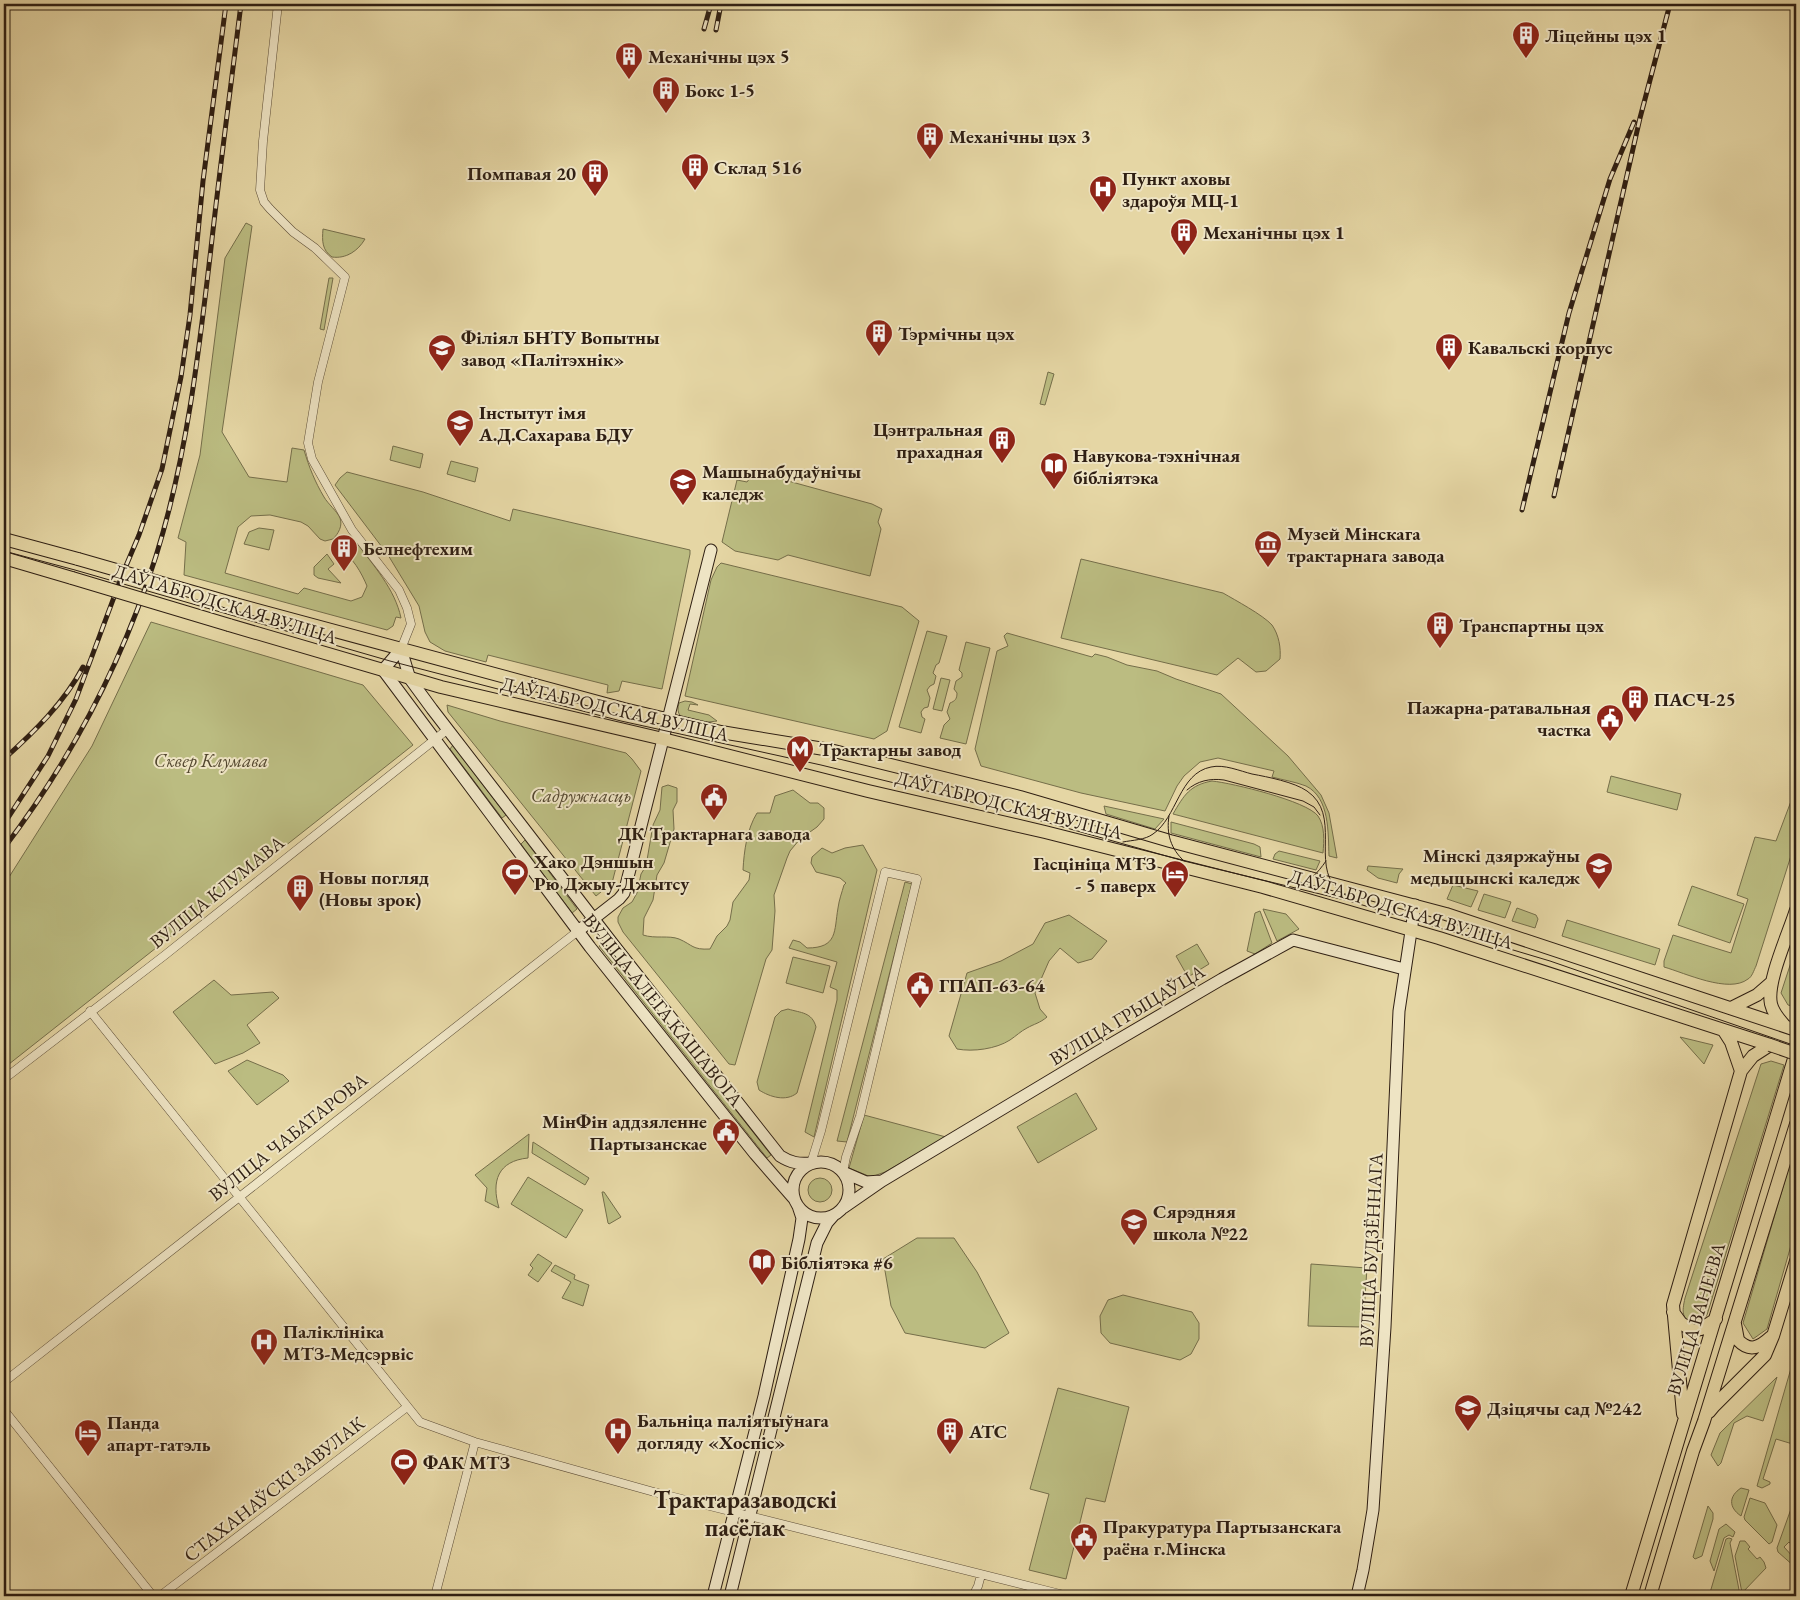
<svg xmlns="http://www.w3.org/2000/svg" width="1800" height="1600" font-family="'EB Garamond',serif">
<style>
.green{fill:#bbbc81;stroke:#756e4a}
.lines{fill:none;stroke-linecap:round;stroke-linejoin:round}
.street-casing{stroke:#5c4d37;stroke-width:9}
.secondary-casing{stroke:#2f1f13;stroke-width:13}
.primary-casing{stroke:#2f1f13;stroke-width:14}
.street{stroke:#eee4c4;stroke-width:8}
.secondary{stroke:#eee4c4;stroke-width:11}
.primary{stroke:#e5d6a4;stroke-width:12}
.tram{stroke:#2f1f13;stroke-width:1}
.rail-casing{stroke:#2f1f13;stroke-width:5}
.rail{stroke:#eee4c4;stroke-width:3;stroke-dasharray:9;stroke-linecap:butt}
.primary-bridge-casing{stroke:#2f1f13;stroke-width:14;stroke-linecap:butt}
.primary-bridge{stroke:#e5d6a4;stroke-width:12}
.labels{text-anchor:middle;dominant-baseline:central;stroke-width:4;stroke-linejoin:round;paint-order:stroke}
.poi-label{font-size:19px;font-weight:bold;fill:#2f1f13;stroke:#eee4c4;text-anchor:start}
.street-label{font-size:19px;fill:#2f1f13;stroke:#eee4c4}
.park-label{font-size:19px;font-style:italic;fill:#52462e;stroke:#eee4c4}
.district-label{font-size:24px;font-weight:bold;fill:#2f1f13;stroke:#eee4c4}
</style>
<rect width="100%" height="100%" fill="#e5d6a4"/>
<filter id="stains"><feTurbulence type="fractalNoise" baseFrequency=".004" numOctaves="4"/><feColorMatrix values="0 0 0 0 .2 0 0 0 0 .09 0 0 0 0 .02 0 0 0 .5 -.17"/></filter>
<radialGradient id="worn" r=".72"><stop offset=".6" stop-color="#630" stop-opacity="0"/><stop offset="1" stop-color="#630" stop-opacity=".3"/></radialGradient>
<path class="green" d="M246 223 252 226 222 432 249 477 287 482 292 448 304 450C309 467 315 482 324 497 328 504 337 511 340 518 343 526 338 534 333 539L325 541 320 539 308 526 301 522 270 515 251 516 238 527 225 573 298 594 304 588 351 601 362 597 367 586C362 574 352 555 340 551L339 548C343 542 349 543 356 542 373 565 395 589 401 618L396 617 393 626 387 630 184 575 186 542 178 538 200 455 225 258Z
M323 229 365 239C358 251 346 259 332 257 322 250 322 241 323 229Z
M329 278H333L324 330 320 329Z
M1048 372 1054 374 1045 405 1040 404Z
M393 446 423 454 420 468 390 460Z
M451 461 478 468 475 482 447 474Z
M347 472 423 492 510 521 513 509 690 550V554L662 689 622 681 619 691 607 693 608 685 488 655 486 662 445 651 430 642 425 632 419 606 388 555 335 485 340 478Z
M759 473 872 504 882 509 878 522 881 529 870 576 788 555 778 560 735 551 722 542 737 480 747 482 753 474Z
M259 528 274 530 269 550 244 544 249 532Z
M327 554 334 564 328 569 341 583 318 578 314 575V567Z
M1081 559 1223 593C1235 600 1263 615 1272 625 1279 635 1281 648 1280 659L1266 671 1256 672 1238 658 1217 675 1061 638Z
M721 563 902 607 919 621 887 731 874 739 685 696 711 580 717 567Z
M151 622 363 685 413 745 4 1068V885L92 746Z
M927 631 947 636 939 663 936 665 933 673 936 676 934 684 930 686 927 690 930 698 928 707 924 708 921 712 922 717 925 719 921 733 899 727Z
M1007 633 1092 657 1095 654 1107 657 1127 665 1157 671 1176 679 1221 694 1288 756 1321 795 1329 813 1337 858 1329 856C1328 833 1330 798 1306 786 1296 782 1283 780 1272 777L1274 771 1218 758 1200 762 1184 776 1177 786 1165 811 1081 793 981 766 975 749 997 651 1008 646 1004 636Z
M966 642 990 648 966 744 940 738 944 725 950 719 947 712 950 703C955 701 957 699 957 693L954 689 956 681 962 677V673L959 670Z
M941 678 950 680 942 711 933 709Z
M685 701 692 702 698 705 690 704 688 710 709 715 717 721C703 723 672 725 679 703Z
M447 705 500 721 626 753 632 759 641 771 612 883 596 896 448 712Z
M453 745 506 815 502 818 450 749Z
M1611 776 1681 794 1677 810 1607 792Z
M1212 781C1232 783 1307 801 1318 816 1325 826 1324 841 1323 853L1173 814C1184 795 1190 785 1212 781Z
M668 785 677 788V802L673 810 674 829 664 863 657 875 653 900 644 918 643 935C655 939 669 935 679 939 693 945 692 950 710 949L717 936 727 926 730 920 733 902 749 880 750 873 743 870C744 851 747 829 757 813H770L775 796 793 790 810 803H818L824 808V819L817 827 800 839 790 851 787 858 774 895 775 911 772 950 766 959 735 1065 729 1064 623 932 618 922V917L623 908 632 902 637 893 641 874 646 866 653 825 660 810 662 787Z
M1796 788V840L1756 966C1754 970 1752 977 1748 979 1729 994 1685 973 1664 967V961L1673 935 1731 953 1748 899 1737 895 1755 837 1776 841Z
M1104 806 1164 819 1155 829 1106 814Z
M1171 822 1254 844 1260 847 1261 857 1171 833Z
M525 840 577 909 572 913 521 844Z
M863 845 877 870 814 1137 805 1132 837 1000V990L830 987 837 962 789 948 793 940 800 942 807 948C838 948 834 931 838 908 839 900 842 892 844 885L846 883 840 878 816 872 811 863 812 857 822 848 832 853 845 848Z
M1279 851 1320 861 1316 870 1273 859 1275 854Z
M1368 866 1403 869 1399 874 1397 883 1378 878 1367 870Z
M905 882 912 884 847 1142 837 1141Z
M1453 885 1478 891 1471 907 1447 899Z
M1692 886 1744 904 1730 943 1678 925Z
M1484 894 1511 902 1505 918 1478 910Z
M1517 908 1536 915 1538 919 1535 928 1512 921Z
M1263 909 1286 914 1299 929 1277 941Z
M1260 911 1272 943 1255 954 1247 951 1255 913Z
M1069 915 1107 941 1092 959 1078 963 1060 948 1049 961 1035 993 1040 1009 1047 1017C1040 1023 1034 1024 1027 1028 1021 1031 1016 1036 1010 1040 996 1049 973 1052 957 1049L949 1036 967 973 1001 961 1033 944 1045 923Z
M1567 920 1660 949 1655 965 1562 936Z
M604 942 771 1155 767 1158 599 946Z
M1197 944 1209 964 1188 977 1176 956Z
M1796 947V1007L1788 1005 1781 993Z
M793 957 830 966 823 993 786 983Z
M214 980 231 995 273 992 279 998 247 1025 260 1043 243 1053 215 1064 173 1012Z
M788 1009C801 1013 812 1012 816 1027L797 1093C786 1102 770 1097 759 1090L757 1082 775 1017 781 1011Z
M1680 1037 1713 1045 1704 1064Z
M247 1060 283 1075 289 1081 257 1105 228 1071Z
M1771 1061 1784 1065 1707 1315 1702 1322 1695 1325C1681 1319 1682 1312 1685 1298L1761 1064Z
M1076 1093 1097 1129 1038 1163 1017 1127Z
M864 1115 946 1137 885 1172 871 1177 849 1168Z
M529 1134 528 1158C498 1161 491 1181 499 1208L485 1201 487 1188 475 1175Z
M533 1142 589 1178 585 1185 532 1153Z
M1796 1143V1228L1767 1329 1753 1339 1743 1323Z
M528 1177 583 1210 566 1238 511 1204Z
M808 1190a12 12 0 1 1 24 0a12 12 0 1 1-24 0Z
M604 1192 621 1217 609 1224 608 1223 602 1192Z
M917 1238H954L977 1272 1009 1333 985 1348 905 1333 891 1306 883 1259Z
M538 1254 552 1263 538 1282 528 1275 533 1268 530 1265Z
M1311 1264 1367 1268 1363 1327 1308 1326Z
M555 1265 575 1275 574 1279 589 1285 583 1306 562 1298 571 1282 551 1271Z
M1123 1295 1192 1312 1199 1323V1339L1191 1354 1180 1360 1110 1343 1101 1333 1100 1316 1108 1300Z
M1796 1351V1445L1776 1439 1763 1479 1770 1482V1484L1762 1488 1757 1486Z
M1777 1377 1763 1421 1747 1416 1734 1423 1721 1463 1718 1466 1711 1455 1720 1433Z
M1058 1388 1129 1407 1105 1502 1086 1498 1066 1579 1029 1570 1049 1494 1030 1489Z
M1741 1488 1749 1490 1741 1516C1728 1507 1729 1496 1741 1488Z
M1796 1495V1550L1789 1542 1784 1547 1794 1558 1796 1557 1795 1567 1778 1552 1777 1548Z
M1750 1498 1765 1503 1777 1525 1772 1542 1769 1544 1745 1520 1744 1517Z
M1708 1506 1713 1513V1519L1702 1556 1695 1559 1693 1557Z
M1726 1524 1735 1532 1733 1537 1729 1535 1724 1538 1714 1571 1710 1561 1719 1529Z
M1729 1538 1732 1539 1730 1543 1740 1595 1709 1596 1726 1539Z
M1740 1541H1745L1750 1547 1748 1549 1757 1559 1760 1557 1764 1562 1766 1568 1742 1593 1735 1556Z"/>
<g class="lines">
<g class="street-casing">
<path id="street" d="M278 4 263 141 260 190 264 202 270 209 293 232 315 248 345 277 318 382 308 443 312 459 352 530 399 590 407 608 411 624 401 649
M90 1011 420 1422 475 1442 654 1492 1068 1596
M4 1079 165 955 448 729
M811 1163 821 1131 885 872 917 879 860 1116 846 1157 843 1172
M4 1382 578 931
M4 1410 153 1596
M160 1596 407 1407
M435 1596 475 1442
M973 1596 978 1586 981 1575"/>
</g>
<g class="secondary-casing">
<path id="secondary" d="M401 649 383 670 590 947 755 1154 795 1200
M401 649 410 679 432 709 613 944 780 1156C791 1163 799 1164 811 1163
M578 931 619 899 624 893 711 550
M793 1190a28 28 0 1 1 56 0a28 28 0 1 1-56 0Z
M843 1172 866 1182 881 1181
M843 1208 882 1181 1099 1051 1222 979 1293 940 1404 969
M713 1596 764 1396 799 1239 802 1218 798 1206
M730 1596 817 1243 827 1223 834 1215
M1357 1596 1363 1570 1373 1510 1385 1327 1399 1011 1415 905"/>
</g>
<g class="primary-casing">
<path id="primary" d="M4 539 78 559
M4 558 72 578
M235 604 624 709 721 732 830 750 1020 797 1170 841 1446 914 1796 1030
M229 625 441 687 663 739 868 791 1045 832 1263 887 1439 938 1770 1045
M1731 1008 1757 995 1772 982
M1785 1026C1779 1019 1773 1013 1771 1004 1766 982 1789 933 1796 910
M1724 1031 1731 1042 1741 1071
M1673 1312 1681 1323 1693 1331 1701 1329 1716 1319
M1735 1324 1738 1340C1750 1353 1760 1347 1771 1337
M1709 1412 1714 1406 1765 1355 1773 1336 1796 1261
M1683 1414 1673 1305 1741 1071 1753 1056 1770 1045
M1631 1596 1796 1052
M1650 1596 1693 1451 1704 1421 1796 1124"/>
</g>
<use href="#street" class="street"/>
<use href="#secondary" class="secondary"/>
<use href="#primary" class="primary"/>
<path class="tram" d="M4 551 75 570 390 661 621 721 821 765 964 800 1049 823 1184 861 1349 901 1550 961 1796 1046
M1187 790C1197 781 1210 778 1224 780L1303 801 1314 807 1320 815
M1169 816C1166 834 1171 849 1184 861
M1123 842C1133 840 1145 840 1153 834 1177 818 1179 773 1211 767 1224 764 1240 771 1252 774 1268 777 1294 782 1307 791 1342 815 1311 863 1337 889 1340 892 1345 895 1349 897
M1295 888C1309 882 1317 874 1326 861"/>
<g class="rail-casing">
<path id="rail" d="M704 29 711 4
M716 30 721 4
M1554 496 1640 118 1670 4
M1522 510 1569 313 1610 179 1634 122
M4 759C34 732 64 703 83 667
M4 824 48 756 76 699 123 573 139 535 162 469 181 377 190 315 203 181 226 4
M4 848C70 761 123 661 156 556 187 457 199 351 211 248 220 167 231 85 241 4"/>
</g>
<use href="#rail" class="rail"/>
<g class="primary-bridge-casing">
<path id="primary-bridge" d="M78 559 235 604
M72 578 229 625
M1770 1045 1796 1054"/>
</g>
<use href="#primary-bridge" class="primary-bridge"/>
</g>
<defs>
<g id="building-pin" transform="scale(1.4375)"><path d="M0 17L-7.5 6A9.5 9.5 0 1 1 7.5 6Z" fill="#8f2418" stroke="#eee4c4"/><path d="M-4-6H4V6H1V3H-1V6H-4ZM-2.5-4.3h1.7v1.8h-1.7ZM.8-4.3h1.7v1.8H.8ZM-2.5-1h1.7V.8h-1.7ZM.8-1h1.7V.8H.8Z" fill="#fff"/></g>
<g id="hospital-pin" transform="scale(1.4375)"><path d="M0 17L-7.5 6A9.5 9.5 0 1 1 7.5 6Z" fill="#8f2418" stroke="#eee4c4"/><path d="M-5-5h3v3.5h4V-5h3V5h-3V1.5h-4V5h-3Z" fill="#fff"/></g>
<g id="university-pin" transform="scale(1.4375)"><path d="M0 17L-7.5 6A9.5 9.5 0 1 1 7.5 6Z" fill="#8f2418" stroke="#eee4c4"/><path d="M0-5L7-2L0 1L-7-2ZM-4 1L0 2.5L4 1V4Q0 6-4 4Z" fill="#fff"/></g>
<g id="library-pin" transform="scale(1.4375)"><path d="M0 17L-7.5 6A9.5 9.5 0 1 1 7.5 6Z" fill="#8f2418" stroke="#eee4c4"/><path d="M-6-4Q-3-5.5-.7-3.5V5Q-3 3-6 4ZM6-4Q3-5.5 .7-3.5V5Q3 3 6 4Z" fill="#fff"/></g>
<g id="museum-pin" transform="scale(1.4375)"><path d="M0 17L-7.5 6A9.5 9.5 0 1 1 7.5 6Z" fill="#8f2418" stroke="#eee4c4"/><path d="M0-6L6-3V-2H-6V-3ZM-5-1h2V3h-2ZM-1-1h2V3h-2ZM3-1h2V3H3ZM-6 4H6V6H-6Z" fill="#fff"/></g>
<g id="civic-pin" transform="scale(1.4375)"><path d="M0 17L-7.5 6A9.5 9.5 0 1 1 7.5 6Z" fill="#8f2418" stroke="#eee4c4"/><path d="M-.6-6.5H3V-4.5H.6V-3L4-1V1h2V6H-6V1h2V-1L-.6-3ZM-1.2 2.5V6h2.4V2.5Z" fill="#fff"/></g>
<g id="metro-pin" transform="scale(1.4375)"><path d="M0 17L-7.5 6A9.5 9.5 0 1 1 7.5 6Z" fill="#8f2418" stroke="#eee4c4"/><path d="M-5.5 5V-5H-3L0 0L3-5H5.5V5H3V-.5L0 4L-3-.5V5Z" fill="#fff"/></g>
<g id="stadium-pin" transform="scale(1.4375)"><path d="M0 17L-7.5 6A9.5 9.5 0 1 1 7.5 6Z" fill="#8f2418" stroke="#eee4c4"/><path d="M0-5a6.5 5 0 1 0 0 10a6.5 5 0 1 0 0-10ZM-3.5-1.8h7v3.6h-7Z" fill="#fff"/></g>
<g id="hotel-pin" transform="scale(1.4375)"><path d="M0 17L-7.5 6A9.5 9.5 0 1 1 7.5 6Z" fill="#8f2418" stroke="#eee4c4"/><path d="M-6-4.5h1.5V1H6V5H4.5V3h-9V5H-6ZM-4 0a1.8 1.8 0 1 1 3.6 0ZM.5 0V-2.5h3Q6-2.5 6 0Z" fill="#fff"/></g>
<g id="school-pin" transform="scale(1.4375)"><path d="M0 17L-7.5 6A9.5 9.5 0 1 1 7.5 6Z" fill="#8f2418" stroke="#eee4c4"/><path d="M0-5L7-2L0 1L-7-2ZM-4 1L0 2.5L4 1V4Q0 6-4 4Z" fill="#fff"/></g>
</defs>
<g fill-rule="evenodd">
<use href="#building-pin" x="1526" y="35"/>
<use href="#building-pin" x="629" y="56"/>
<use href="#building-pin" x="666" y="90"/>
<use href="#building-pin" x="930" y="136"/>
<use href="#building-pin" x="695" y="167"/>
<use href="#building-pin" x="595" y="173"/>
<use href="#hospital-pin" x="1103" y="189"/>
<use href="#building-pin" x="1184" y="232"/>
<use href="#building-pin" x="879" y="333"/>
<use href="#building-pin" x="1449" y="347"/>
<use href="#university-pin" x="442" y="348"/>
<use href="#university-pin" x="460" y="423"/>
<use href="#building-pin" x="1002" y="440"/>
<use href="#library-pin" x="1054" y="466"/>
<use href="#university-pin" x="683" y="482"/>
<use href="#museum-pin" x="1268" y="544"/>
<use href="#building-pin" x="344" y="548"/>
<use href="#building-pin" x="1440" y="625"/>
<use href="#building-pin" x="1635" y="699"/>
<use href="#civic-pin" x="1610" y="718"/>
<use href="#metro-pin" x="800" y="749"/>
<use href="#civic-pin" x="714" y="797"/>
<use href="#university-pin" x="1599" y="866"/>
<use href="#stadium-pin" x="515" y="872"/>
<use href="#hotel-pin" x="1175" y="874"/>
<use href="#building-pin" x="300" y="888"/>
<use href="#civic-pin" x="920" y="985"/>
<use href="#civic-pin" x="726" y="1132"/>
<use href="#school-pin" x="1134" y="1222"/>
<use href="#library-pin" x="762" y="1262"/>
<use href="#hospital-pin" x="264" y="1342"/>
<use href="#school-pin" x="1468" y="1408"/>
<use href="#hospital-pin" x="618" y="1431"/>
<use href="#building-pin" x="950" y="1431"/>
<use href="#hotel-pin" x="88" y="1433"/>
<use href="#stadium-pin" x="404" y="1462"/>
<use href="#civic-pin" x="1084" y="1537"/>
</g>
<g class="labels">
<g class="poi-label">
<text x="1545" y="35">Ліцейны цэх 1</text>
<text x="648" y="56">Механічны цэх 5</text>
<text x="685" y="90">Бокс 1-5</text>
<text x="949" y="136">Механічны цэх 3</text>
<text x="714" y="167">Склад 516</text>
<text x="576" y="173" text-anchor="end">Помпавая 20</text>
<text x="1122" y="178">Пункт аховы<tspan x="1122" dy="22">здароўя МЦ-1</tspan></text>
<text x="1203" y="232">Механічны цэх 1</text>
<text x="898" y="333">Тэрмічны цэх</text>
<text x="461" y="337">Філіял БНТУ Вопытны<tspan x="461" dy="22">завод «Палітэхнік»</tspan></text>
<text x="1468" y="347">Кавальскі корпус</text>
<text x="479" y="412">Інстытут імя<tspan x="479" dy="22">А.Д.Сахарава БДУ</tspan></text>
<text x="983" y="429" text-anchor="end">Цэнтральная<tspan x="983" dy="22">прахадная</tspan></text>
<text x="1073" y="455">Навукова-тэхнічная<tspan x="1073" dy="22">бібліятэка</tspan></text>
<text x="702" y="471">Машынабудаўнічы<tspan x="702" dy="22">каледж</tspan></text>
<text x="1287" y="533">Музей Мінскага<tspan x="1287" dy="22">трактарнага завода</tspan></text>
<text x="363" y="548">Белнефтехим</text>
<text x="1459" y="625">Транспартны цэх</text>
<text x="1654" y="699">ПАСЧ-25</text>
<text x="1591" y="707" text-anchor="end">Пажарна-ратавальная<tspan x="1591" dy="22">частка</tspan></text>
<text x="819" y="749">Трактарны завод</text>
<text x="714" y="833" text-anchor="middle">ДК Трактарнага завода</text>
<text x="1580" y="855" text-anchor="end">Мінскі дзяржаўны<tspan x="1580" dy="22">медыцынскі каледж</tspan></text>
<text x="534" y="861">Хако Дэншын<tspan x="534" dy="22">Рю Джыу-Джытсу</tspan></text>
<text x="1156" y="863" text-anchor="end">Гасцініца МТЗ<tspan x="1156" dy="22">- 5 паверх</tspan></text>
<text x="319" y="877">Новы погляд<tspan x="319" dy="22">(Новы зрок)</tspan></text>
<text x="939" y="985">ГПАП-63-64</text>
<text x="707" y="1121" text-anchor="end">МінФін аддзяленне<tspan x="707" dy="22">Партызанскае</tspan></text>
<text x="1153" y="1211">Сярэдняя<tspan x="1153" dy="22">школа №22</tspan></text>
<text x="781" y="1262">Бібліятэка #6</text>
<text x="283" y="1331">Паліклініка<tspan x="283" dy="22">МТЗ-Медсэрвіс</tspan></text>
<text x="1487" y="1408">Дзіцячы сад №242</text>
<text x="637" y="1420">Бальніца паліятыўнага<tspan x="637" dy="22">догляду «Хоспіс»</tspan></text>
<text x="107" y="1422">Панда<tspan x="107" dy="22">апарт-гатэль</tspan></text>
<text x="969" y="1431">АТС</text>
<text x="423" y="1462">ФАК МТЗ</text>
<text x="1103" y="1526">Пракуратура Партызанскага<tspan x="1103" dy="22">раёна г.Мінска</tspan></text>
</g>
<g class="street-label">
<text transform="translate(225 604) rotate(17)">ДАЎГАБРОДСКАЯ ВУЛІЦА</text>
<text transform="translate(615 709) rotate(13)">ДАЎГАБРОДСКАЯ ВУЛІЦА</text>
<text transform="translate(1009 805) rotate(14)">ДАЎГАБРОДСКАЯ ВУЛІЦА</text>
<text transform="translate(217 892) rotate(-39)">ВУЛІЦА КЛУМАВА</text>
<text transform="translate(1401 909) rotate(17)">ДАЎГАБРОДСКАЯ ВУЛІЦА</text>
<text transform="translate(663 1010) rotate(51)">ВУЛІЦА АЛЕГА КАШАВОГА</text>
<text transform="translate(1127 1015) rotate(-31)">ВУЛІЦА ГРЫЦАЎЦА</text>
<text transform="translate(288 1137) rotate(-38)">ВУЛІЦА ЧАБАТАРОВА</text>
<text transform="translate(1371 1250) rotate(-87)">ВУЛІЦА БУДЗЁННАГА</text>
<text transform="translate(1696 1319) rotate(-73)">ВУЛІЦА ВАНЕЕВА</text>
<text transform="translate(274 1489) rotate(-38)">СТАХАНАЎСКІ ЗАВУЛАК</text>
</g>
<g class="park-label">
<text x="211" y="760">Сквер Клумава</text>
<text x="581" y="795">Садружнасць</text>
</g>
<g class="district-label">
<text x="745" y="1499">Трактаразаводскі<tspan x="745" dy="28">пасёлак</tspan></text>
</g>
</g>
<rect width="1800" height="1600" fill="none" stroke="#e5d6a4" stroke-width="20"/>
<rect x="5" y="5" width="1790" height="1590" fill="none" stroke="#2f1f13" stroke-width="2.5"/>
<rect x="10" y="10" width="1780" height="1580" fill="none" stroke="#2f1f13"/>
<rect width="100%" height="100%" filter="url(#stains)"/>
<rect width="100%" height="100%" fill="url(#worn)"/>
</svg>
